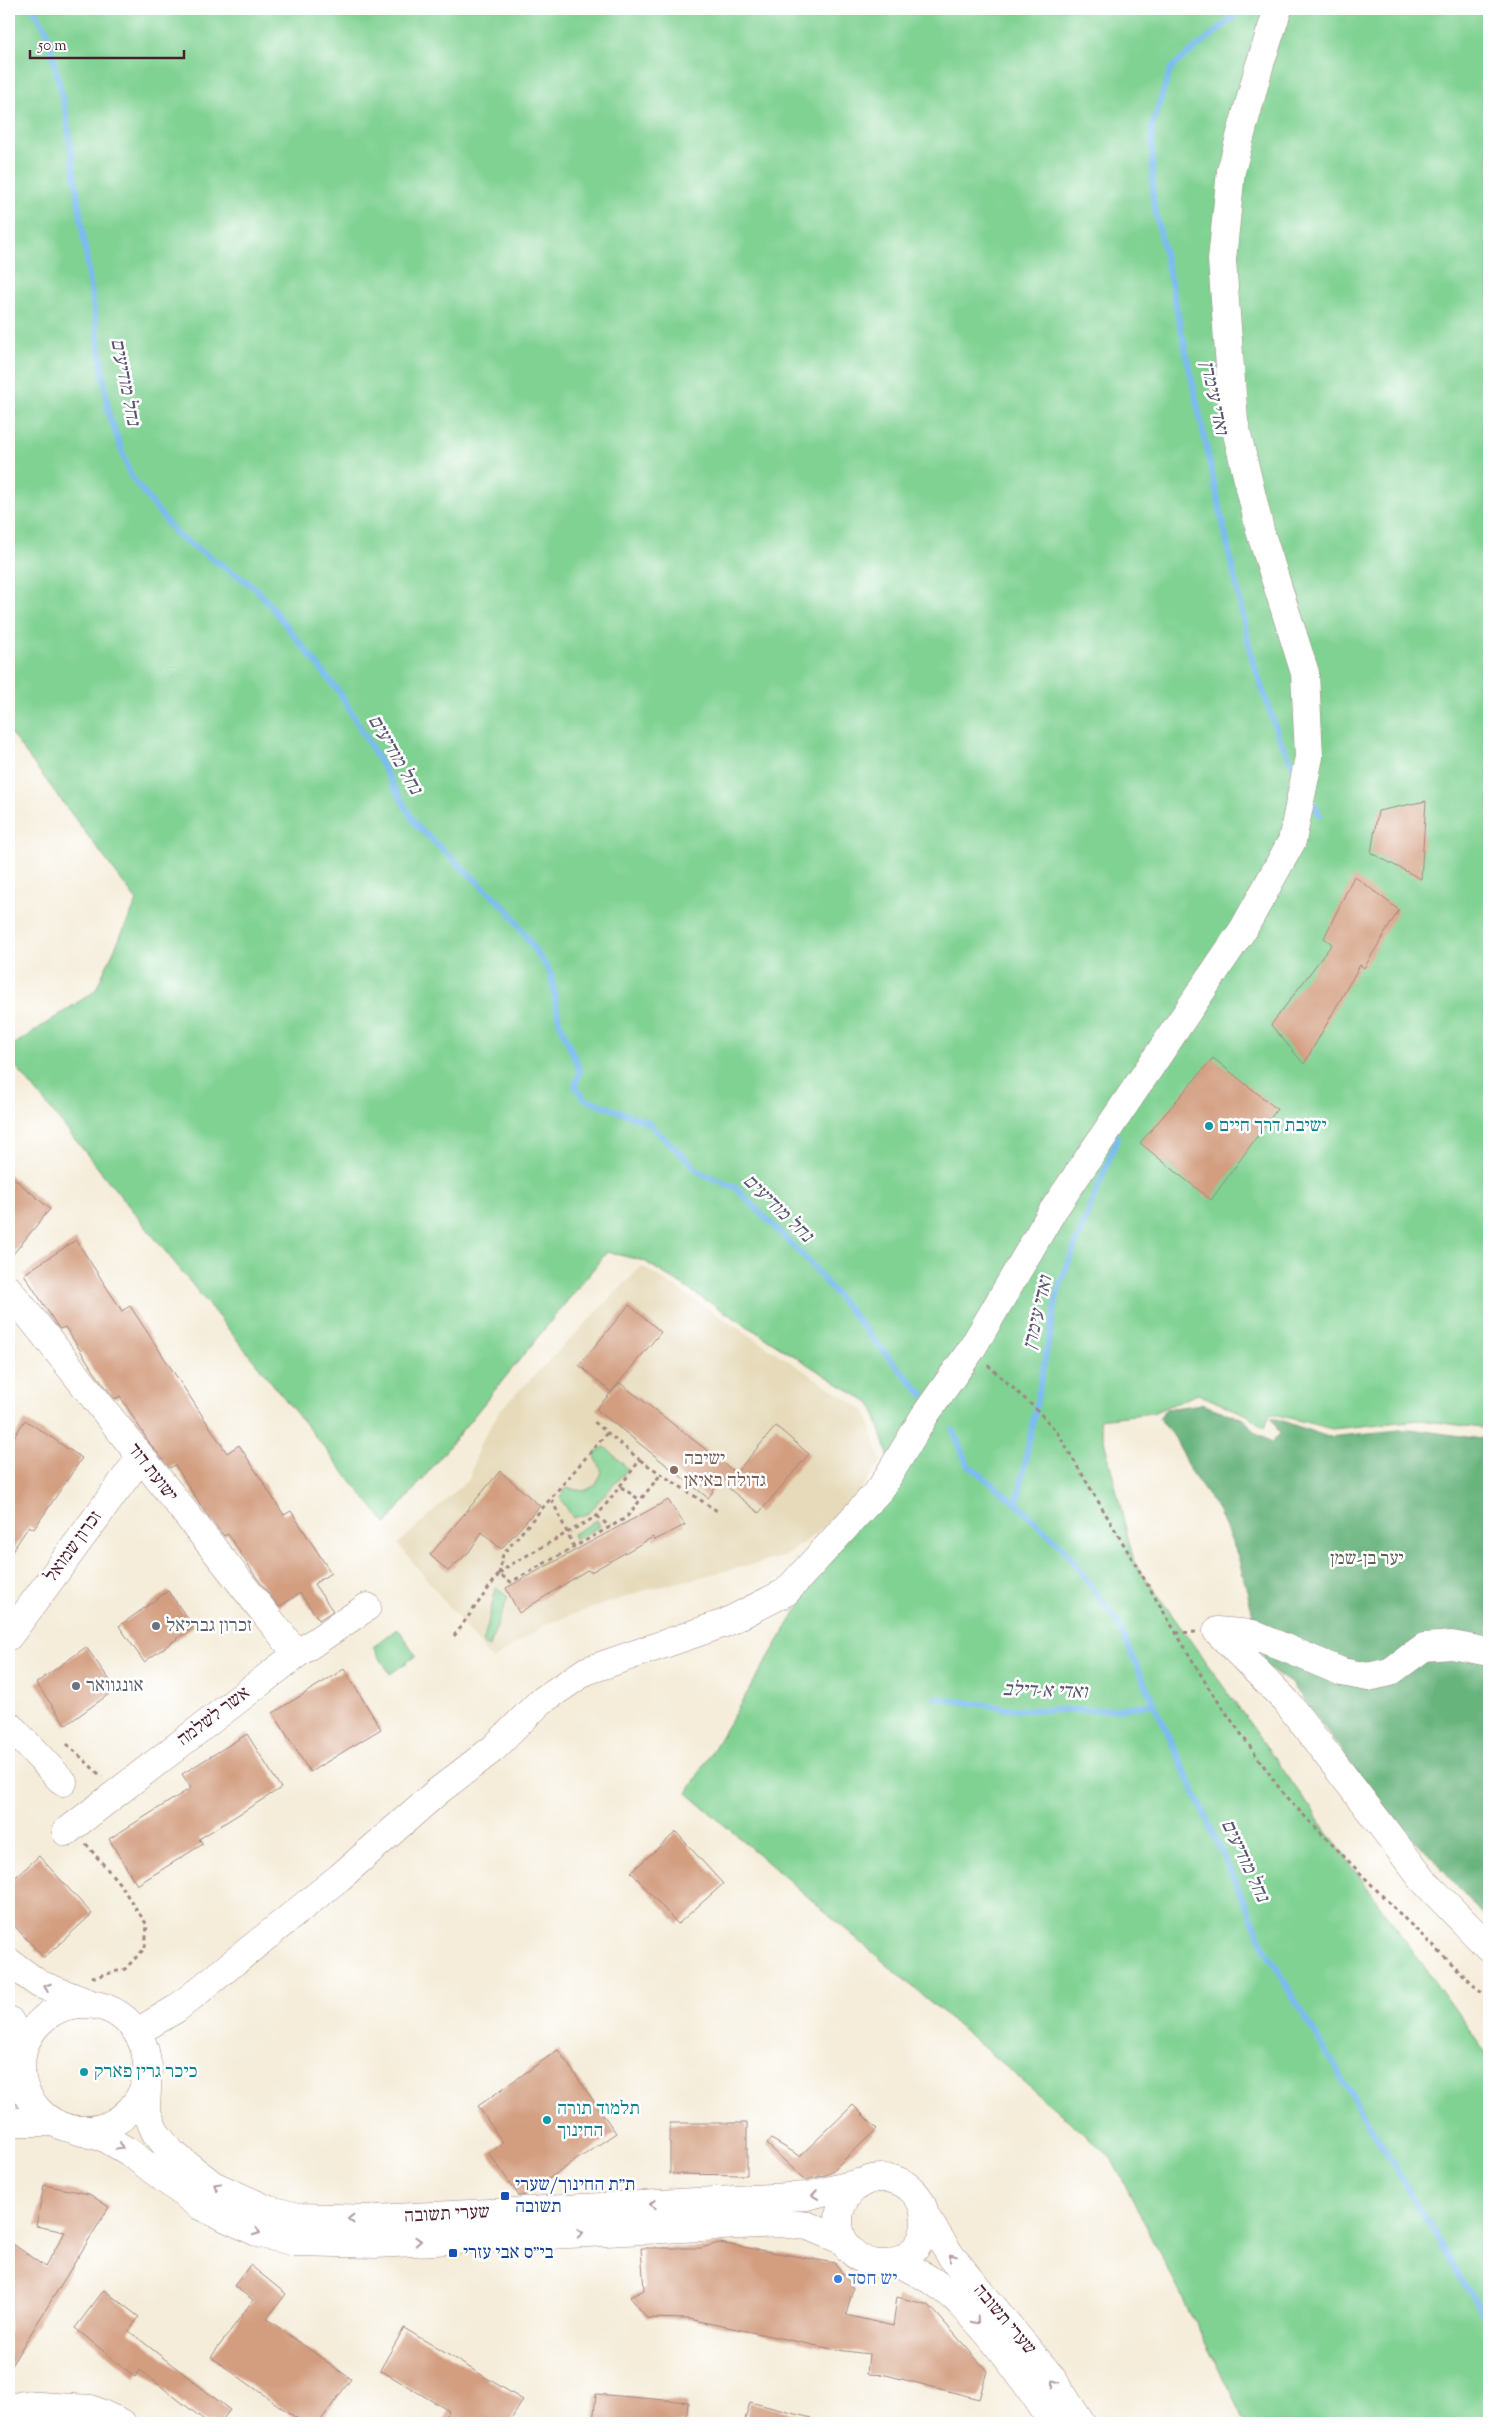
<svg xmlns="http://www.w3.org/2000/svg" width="1498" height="2432" font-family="'Sorts Mill Goudy','Frank Ruhl Libre',serif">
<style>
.built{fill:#e6daba}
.green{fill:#80d293;stroke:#65785f}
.forest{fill:#68b47d;stroke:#596a54}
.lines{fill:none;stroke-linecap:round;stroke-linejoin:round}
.stream{stroke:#7bbcf0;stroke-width:6}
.building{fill:#d39e80}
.minor-casing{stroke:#a08682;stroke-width:29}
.path{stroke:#a08682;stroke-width:3;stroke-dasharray:4 4;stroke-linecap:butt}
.minor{stroke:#fff;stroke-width:28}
.oneway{stroke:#ae9aa0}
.culture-dot{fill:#0f9aa8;stroke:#fff;stroke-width:2}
.education-dot{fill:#8d6e63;stroke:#fff;stroke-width:2}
.worship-dot{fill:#6b7280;stroke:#fff;stroke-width:2}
.transit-dot{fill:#1a4fb4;stroke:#fff;stroke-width:2}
.shop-dot{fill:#3f7fe0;stroke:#fff;stroke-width:2}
.labels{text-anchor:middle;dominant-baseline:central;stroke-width:5;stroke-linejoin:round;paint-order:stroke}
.culture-label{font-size:19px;fill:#0d838f;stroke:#fff;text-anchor:start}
.education-label{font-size:19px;fill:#785e54;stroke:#fff;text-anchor:start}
.street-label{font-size:19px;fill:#4a1f2b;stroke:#fff}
.park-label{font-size:19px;fill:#5d5e4f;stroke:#fff}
.worship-label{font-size:19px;fill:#5b616d;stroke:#fff;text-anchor:start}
.transit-label{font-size:19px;fill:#164399;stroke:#fff;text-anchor:start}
.shop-label{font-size:19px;fill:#366cbe;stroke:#fff;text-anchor:start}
.water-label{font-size:20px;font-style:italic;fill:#5b5670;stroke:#fff}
</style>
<rect width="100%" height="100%" fill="#fff"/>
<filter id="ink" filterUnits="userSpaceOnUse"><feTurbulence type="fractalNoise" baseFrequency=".02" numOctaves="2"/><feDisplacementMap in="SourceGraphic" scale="10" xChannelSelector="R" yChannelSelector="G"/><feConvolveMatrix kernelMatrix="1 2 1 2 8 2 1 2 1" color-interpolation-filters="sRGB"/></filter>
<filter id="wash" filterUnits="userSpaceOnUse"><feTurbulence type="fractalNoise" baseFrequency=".0096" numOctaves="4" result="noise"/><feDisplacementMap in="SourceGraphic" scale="20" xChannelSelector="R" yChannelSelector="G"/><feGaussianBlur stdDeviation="1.12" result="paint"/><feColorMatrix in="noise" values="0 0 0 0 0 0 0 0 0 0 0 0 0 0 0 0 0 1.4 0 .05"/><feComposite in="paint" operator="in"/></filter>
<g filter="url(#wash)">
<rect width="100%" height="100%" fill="#f5edda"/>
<path class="built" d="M642 1266 866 1411 881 1462 846 1510 784 1557 646 1590 548 1623 492 1660 398 1544 470 1478 479 1446 500 1410Z"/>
<path class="green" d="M9 9H1489V1429L1419 1420 1332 1429 1270 1413 1265 1428 1247 1415 1198 1394 1152 1413 1099 1419 1134 1562 1489 2057V2423H1246L1111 2157 687 1793 889 1457 872 1405 644 1261 607 1252 386 1524 9 1058V1048L95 991 137 901 9 731Z
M605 1447 628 1469 587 1514 573 1518 560 1497 566 1488 584 1491 596 1485 602 1472 595 1456 597 1451Z
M597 1520 600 1526 575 1540 573 1534Z
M496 1588 508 1597 489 1647 483 1644Z
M398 1628 416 1656 390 1674 373 1647Z"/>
<path class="forest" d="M1201 1404 1244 1419 1255 1432 1271 1442 1280 1434 1271 1417 1328 1437 1410 1429 1489 1440V1921L1378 1800 1292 1684 1266 1666 1238 1556 1217 1508 1190 1471 1175 1438 1159 1418 1166 1409Z"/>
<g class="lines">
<path class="stream" d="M33 9 47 31 66 113 109 415 131 476 176 534 257 589 340 693 416 825 509 911 551 974 559 1021 580 1071 575 1086 585 1099 647 1122 701 1173 736 1188 810 1263 878 1345 923 1395
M1244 9 1171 68 1152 126 1153 199 1252 658 1279 738 1297 773
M1310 797 1320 815
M953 1430 967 1464 1017 1504 1064 1549 1116 1620 1269 1956 1489 2325
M1017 1504 1059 1287 1118 1137
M936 1698 1021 1710H1112L1153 1704"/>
</g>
<g id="blocks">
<path class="building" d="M1426 801 1421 879 1371 853 1378 811Z
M1354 876 1399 910 1364 968 1360 965 1304 1064 1271 1025 1332 944 1324 938Z
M1213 1058 1277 1109 1211 1200 1140 1143Z
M9 1174 50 1209 9 1259Z
M76 1240 122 1311 130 1306 227 1453 239 1445 284 1515 291 1511 331 1573 314 1584 333 1611 319 1620 300 1593 279 1607 256 1577 228 1534 224 1536 205 1512 175 1465 170 1468 150 1444 120 1396 115 1399 95 1373 65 1327 60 1329 58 1327 24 1274Z
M629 1305 661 1332 611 1392 579 1365Z
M620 1383 736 1473 776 1426 809 1454 759 1513 720 1481 708 1498 596 1409Z
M25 1420 82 1458 34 1529 29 1526 9 1556V1445Z
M500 1471 540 1506 501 1549 482 1532 469 1552 448 1571 430 1555Z
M668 1500 685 1525 655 1540 653 1537 591 1572 587 1570 519 1613 506 1588Z
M168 1591 194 1627 144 1662 119 1626Z
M86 1647 116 1689 66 1725 36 1683Z
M344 1669 381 1729 310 1772 273 1713Z
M247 1734 281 1788 199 1839 203 1844 137 1885 109 1839 191 1788 182 1774Z
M676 1832 723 1884 678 1924 631 1872Z
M39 1856 92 1914 44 1958 9 1920V1883Z
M558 2050 616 2133 525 2195 519 2196 489 2153 503 2143 478 2106Z
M853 2105 877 2129 829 2174 805 2180 767 2144 771 2139 800 2156Z
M670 2123H747V2175L670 2174Z
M44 2185 89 2194 109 2207 9 2369V2241L45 2267 65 2232 36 2226Z
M719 2243 835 2263 853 2288 846 2315 893 2326 897 2297 929 2305 987 2371 979 2399 886 2375 867 2374 869 2354 837 2350 689 2319 647 2318 630 2297 644 2290 641 2248H701Z
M250 2265 286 2294 267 2319 351 2379 319 2423H303L211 2357 253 2300 234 2286Z
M104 2290 139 2317 129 2331 230 2410 220 2423H208L140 2370 135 2377 75 2328Z
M404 2328 523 2400 509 2423H441L449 2411 380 2370Z
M596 2394 688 2402 686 2423H593Z
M750 2402 811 2418 810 2423H744Z"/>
</g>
</g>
<g filter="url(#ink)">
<use href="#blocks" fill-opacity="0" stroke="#a08682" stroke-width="1"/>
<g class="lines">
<g class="minor-casing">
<path id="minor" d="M9 1290 297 1654
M1217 1631 1286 1701 1423 1880 1489 1948
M1217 1631 1252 1634 1342 1672 1368 1677 1390 1672 1424 1647 1452 1645 1489 1652
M9 1636 140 1458
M9 1725 63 1782
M66 1832 297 1654 367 1607
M9 1962 39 1984 89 2003
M21 2067a63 63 0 1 1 126 0a63 63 0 1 1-126 0Z
M9 2020 24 2045
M137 2032 176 2009 340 1877 437 1792 494 1748 540 1702 586 1671 725 1623 786 1592 881 1488 925 1415 971 1350 1052 1212 1244 928 1292 841 1309 757 1305 673 1261 534 1234 421 1222 260 1231 171 1259 67 1278 9
M148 2066 146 2110 155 2132 172 2153 213 2185 269 2210 299 2217 375 2219 807 2196 862 2182
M9 2124 17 2122H52
M75 2130 105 2138 129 2152 200 2206 261 2234 295 2242 376 2244 780 2223 808 2226 844 2241
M839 2221a43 43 0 1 1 86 0a43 43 0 1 1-86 0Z
M926 2217 951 2256 1051 2377 1081 2423
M896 2262C918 2272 943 2285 960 2303 995 2338 1026 2381 1053 2423
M9 2409 23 2405 91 2409 122 2423"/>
</g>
<path class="path" d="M988 1365 1036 1409 1057 1432 1210 1690 1285 1796 1406 1920 1489 1999
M640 1460 720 1513
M621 1487 640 1500
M597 1516 610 1527
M574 1547 551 1498 607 1433
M499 1574 510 1565 597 1516 640 1460 592 1420
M499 1574 503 1554 551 1498
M1176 1633 1196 1632
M454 1636 499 1574 511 1582 626 1518 661 1474
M67 1744 102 1777
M86 1844 119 1883 147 1925 145 1948 125 1969 95 1977 90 1976"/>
<use href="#minor" class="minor"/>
</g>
<defs><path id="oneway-chevron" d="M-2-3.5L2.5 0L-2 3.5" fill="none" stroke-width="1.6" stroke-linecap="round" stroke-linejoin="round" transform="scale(1.25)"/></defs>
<g class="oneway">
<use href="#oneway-chevron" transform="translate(47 1987) rotate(-159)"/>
<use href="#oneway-chevron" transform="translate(120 2147) rotate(29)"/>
<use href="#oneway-chevron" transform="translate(217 2186) rotate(-151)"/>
<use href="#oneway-chevron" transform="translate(815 2195) rotate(171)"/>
<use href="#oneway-chevron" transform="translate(653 2204) rotate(177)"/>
<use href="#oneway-chevron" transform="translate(351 2219) rotate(180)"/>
<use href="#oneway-chevron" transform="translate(257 2232) rotate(20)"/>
<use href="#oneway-chevron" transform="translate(580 2233) rotate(-3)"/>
<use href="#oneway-chevron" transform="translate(418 2241) rotate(-3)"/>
<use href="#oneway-chevron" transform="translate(952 2257) rotate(-127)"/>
<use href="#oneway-chevron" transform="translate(976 2321) rotate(49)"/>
<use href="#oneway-chevron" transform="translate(1055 2383) rotate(-124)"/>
</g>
</g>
<g class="culture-dot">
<circle cx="1209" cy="1126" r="5"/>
<circle cx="84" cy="2072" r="5"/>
<circle cx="547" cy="2120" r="5"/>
</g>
<circle class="education-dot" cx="674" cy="1470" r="5"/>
<g class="worship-dot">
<circle cx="156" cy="1626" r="5"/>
<circle cx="76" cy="1686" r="5"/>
</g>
<g class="transit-dot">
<rect x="500" y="2191" width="10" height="10" rx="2.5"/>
<rect x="448" y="2248" width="10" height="10" rx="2.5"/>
</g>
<circle class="shop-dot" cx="838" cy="2279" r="5"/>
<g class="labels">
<g class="culture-label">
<text x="1219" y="1126">ישיבת דרך חיים</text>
<text x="94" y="2072">כיכר גרין פארק</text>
<text x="557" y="2109">תלמוד תורה<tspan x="557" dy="22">החינוך</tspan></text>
</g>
<g class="education-label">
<text x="684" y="1459">ישיבה<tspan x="684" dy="22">גדולה באיאן</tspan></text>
</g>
<g class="street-label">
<text transform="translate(152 1473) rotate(52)">ישועת דוד</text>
<text transform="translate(74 1547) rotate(-54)">זכרון שמואל</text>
<text transform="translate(214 1717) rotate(-37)">אשר לשלמה</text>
<text transform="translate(447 2215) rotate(-3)">שערי תשובה</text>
<text transform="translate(1004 2320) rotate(50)">שערי תשובה</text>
</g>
<g class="park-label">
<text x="1367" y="1559">יער בן-שמן</text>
</g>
<g class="worship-label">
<text x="166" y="1626">זכרון גבריאל</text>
<text x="86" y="1686">אונגוואר</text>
</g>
<g class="transit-label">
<text x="515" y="2185">ת״ת החינוך/שערי<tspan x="515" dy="22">תשובה</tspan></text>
<text x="463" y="2253">בי״ס אבי עזרי</text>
</g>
<g class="shop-label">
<text x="848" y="2279">יש חסד</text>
</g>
<g class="water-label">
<text transform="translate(124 382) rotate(79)">נחל מודיעים</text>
<text transform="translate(1213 398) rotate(78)">ואדי עימרן</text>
<text transform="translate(394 755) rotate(60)">נחל מודיעים</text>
<text transform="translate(777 1209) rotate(44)">נחל מודיעים</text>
<text transform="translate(1039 1313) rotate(-77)">ואדי עימרן</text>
<text transform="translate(1045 1692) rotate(2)">ואדי א-דילב</text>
<text transform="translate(1244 1861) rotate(65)">נחל מודיעים</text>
</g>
</g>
<rect width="1498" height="2432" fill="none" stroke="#fff" stroke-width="30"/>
<path d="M30 50v8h154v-8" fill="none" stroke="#4a1f2b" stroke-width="2.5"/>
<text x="38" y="50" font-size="15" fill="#4a1f2b" stroke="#ffffff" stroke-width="4" paint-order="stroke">50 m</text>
</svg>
